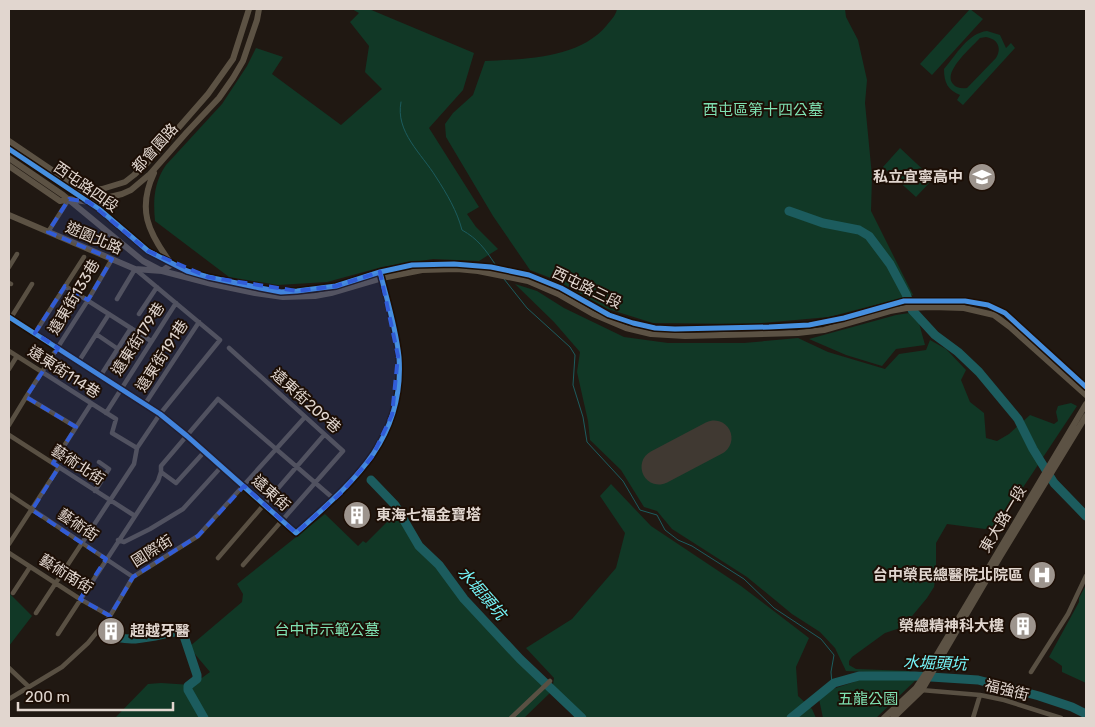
<svg xmlns="http://www.w3.org/2000/svg" width="1095" height="727" font-family="Rubik,'Noto Sans TC',sans-serif">
<style>
.green{fill:#113826;fill-rule:evenodd}
.lines{fill:none;stroke-linecap:round;stroke-linejoin:round}
.stream{stroke:#1c5c5e;stroke-width:1}
.river{stroke:#1c5c5e;stroke-width:9}
.runway{stroke:#403932;stroke-width:35}
.street{stroke:#595043;stroke-width:4.5}
.secondary{stroke:#5c5244;stroke-width:6}
.cycleway-casing{stroke:#1c0e05;stroke-width:8}
.cycleway{stroke:#468fdf;stroke-width:5}
.marked{fill:#315cd7;fill-opacity:0.2;stroke:#315cd7;stroke-width:4;stroke-dasharray:10 6;stroke-linejoin:round}
.labels{text-anchor:middle;dominant-baseline:central;stroke-width:4;stroke-linejoin:round;paint-order:stroke}
.park-label{font-size:15px;fill:#7fe1b2;stroke:#1c0e05}
.street-label{font-size:15px;fill:#e1d6cf;stroke:#1c0e05}
.poi-label{font-size:15px;font-weight:bold;fill:#e1d6cf;stroke:#1c0e05;text-anchor:end}
.water-label{font-size:16px;font-style:italic;fill:#76f7fb;stroke:#1c0e05}
</style>
<rect width="100%" height="100%" fill="#201812"/>
<path class="green" d="M352 9H369L474 53 463 90 429 128 479 207 467 214 476 227 498 249 479 261 433 259 382 267 327 282 278 285 229 277 155 221C153 200 154 182 166 165L222 104 247 66 256 48 283 57 272 74 341 125 382 89 365 72 369 46 350 22 359 13Z
M617 9H845L846 17 858 40 867 80 865 103 872 176 871 211 913 295 829 317 751 324 653 323 608 309 556 280 530 270 493 216 446 137 445 124 453 113 473 95 485 61C525 59 579 59 607 25 611 20 616 15 617 9Z
M970 9 983 19 932 75 920 64Z
M987 31 1000 35 1006 48 1011 43 1015 48 963 105 957 100 960 95C948 90 944 83 944 69 956 55 968 33 987 31ZM986 37C998 39 1002 48 996 58L967 88C962 89 956 88 953 84 942 72 972 47 980 38Z
M900 148 933 179 916 197 883 167Z
M515 284 537 291 564 308 624 337 668 343H744L798 338 828 352 885 369 899 354 926 350 930 340 946 349 966 370 961 380 970 402 984 413 986 438 997 441 1009 434 1030 415 1054 424 1058 421 1056 412 1058 406 1071 403 1077 406 998 525 985 529 947 524 936 543V573L934 587 927 598 903 627 885 633 852 657 849 661V665L856 669 909 671 911 674 846 671 835 648 820 632 792 614 747 577 672 529 657 511 644 507 621 470 590 440 588 421 577 372 580 352 554 322Z
M916 312 925 345 896 349 882 366 846 355 809 339 896 315Z
M611 484 651 526 741 586 809 638 796 667 798 696 812 709 816 718H575L552 691 524 718H115L148 684 161 683 192 685 210 672 189 647 242 602 243 594 237 584 325 514 358 546 363 541 366 543 397 512 418 548 438 566 463 600 486 626 552 691 554 678 526 648 572 619 616 568 625 533 600 496Z
M1086 585V683L1062 672V666L1049 657 1079 602V598Z
M9 593 32 616 9 646Z
M858 679H917L876 718H823L819 699 827 691 854 682Z"/>
<g class="lines">
<path class="stream" d="M401 102C395 132 422 154 436 177 447 194 457 211 462 230 478 239 485 249 495 264
M504 279 527 308 570 347 575 355 573 385 583 417 587 442 623 481 640 510 657 515 665 530 678 540 692 546 744 579 774 608 821 639 834 655 831 672 832 684"/>
<path class="river" d="M789 211 823 223 859 230 869 236 890 264 906 294 912 310 935 335 958 352 979 372 1018 419 1033 449 1054 483 1086 516
M371 480 395 505 419 546 439 565 464 599 520 659 582 718
M107 634C131 645 156 635 180 631L183 633 197 675V679L188 686V690L204 718
M791 718 834 683 859 676H915L978 680 1039 696 1072 707 1086 714"/>
<path class="runway" d="M659 467 714 438"/>
<path class="street" d="M48 232 69 199
M9 267 17 254
M9 283 11 284
M65 286 151 341
M139 314 157 287
M9 317 160 414 187 436 296 533C352 483 405 440 399 357 397 330 387 302 381 276
M9 321 32 284
M35 333 84 257
M96 334 118 349
M229 348 343 451 243 565
M9 351 116 419 112 433 137 448
M79 361 109 314
M9 369 17 356
M101 375 131 328
M145 404 199 322
M106 413 176 303
M9 425 26 397
M76 427 26 397 88 300 112 259
M9 435 135 516
M53 463 91 404
M161 472 176 483 205 451
M95 491 109 469 99 462
M9 494 133 577
M118 540 124 542 150 529 183 509 222 466
M9 544 59 467
M9 553 80 599 110 616
M218 558 324 435
M13 593 30 567
M36 613 134 464 137 448 160 414 220 340 135 269 117 299
M58 634 158 481 161 472V466L218 399 334 499
M9 668 29 687
M1031 672 1068 614 1086 576
M921 690 980 695 1004 700 1061 718
M9 699 62 667 88 643 110 616 133 577 198 536 305 417
M511 718 550 681
M973 718 980 695"/>
<path class="secondary" d="M9 141 71 183 74 192
M9 149 99 209 148 251 187 271 208 277 260 288 281 292 297 291 336 286 380 272 412 265 454 264 491 267 529 275 561 288 609 315 633 323 655 328 675 329 769 327 809 325 844 318 904 301H965L988 305 1005 313 1086 387
M9 158 63 195 143 261 162 271 212 284 255 293 283 297 315 296 331 293 382 278 422 270 457 269 478 271 528 281 558 294 593 314 626 328 651 334 685 336 798 333 824 330 890 311 907 308 932 307 964 308 994 315 1010 327 1086 395
M9 166 60 201 69 199 89 202 122 194 131 190 150 174 187 132 219 98 233 78 243 61 257 20 259 9
M154 173C137 209 148 232 170 262
M74 192 102 189 125 182 134 175 153 157 208 94 233 59 249 9
M9 215 135 269 162 271 172 264
M884 718 916 688 926 673 1086 404
M893 718 922 690 1000 557 1086 416"/>
<g class="cycleway-casing">
<path id="cycleway" d="M9 149 99 209 148 251 187 271 208 277 260 288 281 292 297 291 336 286 380 272 412 265 454 264 491 267 529 275 561 288 609 315 633 323 655 328 675 329 769 327 809 325 844 318 904 301H965L988 305 1005 313 1086 387
M9 317 160 414 187 436 296 533C352 483 405 440 399 357 396 328 387 300 380 272"/>
</g>
<use href="#cycleway" class="cycleway"/>
</g>
<path class="marked" d="M69 199 89 202 148 251 208 277 297 291 336 286 380 272 398 356 392 415 372 457 342 492 296 533 244 486 198 536 133 577 110 616 80 599 106 559 32 510 59 467 53 463 76 427 26 397 58 348 35 333 65 286 88 300 112 259 48 232Z"/>
<defs>
<g id="school-disc" transform="scale(1.4375)"><circle r="9.5" fill="#9d948d" stroke="#1c0e05"/><path d="M0-5L7-2L0 1L-7-2ZM-4 1L0 2.5L4 1V4Q0 6-4 4Z" fill="#fff"/></g>
<g id="building-disc" transform="scale(1.4375)"><circle r="9.5" fill="#9d948d" stroke="#1c0e05"/><path d="M-4-6H4V6H1V3H-1V6H-4ZM-2.5-4.3h1.7v1.8h-1.7ZM.8-4.3h1.7v1.8H.8ZM-2.5-1h1.7V.8h-1.7ZM.8-1h1.7V.8H.8Z" fill="#fff"/></g>
<g id="hospital-disc" transform="scale(1.4375)"><circle r="9.5" fill="#9d948d" stroke="#1c0e05"/><path d="M-5-5h3v3.5h4V-5h3V5h-3V1.5h-4V5h-3Z" fill="#fff"/></g>
</defs>
<g fill-rule="evenodd">
<use href="#school-disc" x="982" y="177"/>
<use href="#building-disc" x="357" y="515"/>
<use href="#hospital-disc" x="1042" y="575"/>
<use href="#building-disc" x="1023" y="626"/>
<use href="#building-disc" x="111" y="631"/>
</g>
<g class="labels">
<g class="park-label">
<text x="763" y="110">西屯區第十四公墓</text>
<text x="327" y="630">台中市示範公墓</text>
<text x="868" y="699">五龍公園</text>
</g>
<g class="street-label">
<text transform="translate(155 148) rotate(-48)">都會園路</text>
<text transform="translate(86 187) rotate(35)">西屯路四段</text>
<text transform="translate(94 238) rotate(23)">遊園北路</text>
<text transform="translate(587 288) rotate(26)">西屯路三段</text>
<text transform="translate(74 297) rotate(-59)">遠東街133巷</text>
<text transform="translate(138 339) rotate(-57)">遠東街179巷</text>
<text transform="translate(162 356) rotate(-57)">遠東街191巷</text>
<text transform="translate(64 372) rotate(33)">遠東街114巷</text>
<text transform="translate(306 401) rotate(42)">遠東街209巷</text>
<text transform="translate(78 465) rotate(33)">藝術北街</text>
<text transform="translate(271 493) rotate(42)">遠東街</text>
<text transform="translate(1003 519) rotate(-59)">東大路一段</text>
<text transform="translate(78 525) rotate(34)">藝術街</text>
<text transform="translate(152 551) rotate(-32)">國際街</text>
<text transform="translate(66 574) rotate(32)">藝術南街</text>
<text transform="translate(1007 690) rotate(14)">福強街</text>
</g>
<g class="poi-label">
<text x="963" y="177">私立宜寧高中</text>
<text x="376" y="515" text-anchor="start">東海七福金寶塔</text>
<text x="1023" y="575">台中榮民總醫院北院區</text>
<text x="1004" y="626">榮總精神科大樓</text>
<text x="130" y="631" text-anchor="start">超越牙醫</text>
</g>
<g class="water-label">
<text transform="translate(482 593) rotate(49)">水堀頭坑</text>
<text transform="translate(935 663) rotate(2)">水堀頭坑</text>
</g>
</g>
<rect width="1095" height="727" fill="none" stroke="#e1d6cf" stroke-width="20"/>
<path d="M18 702v8h155v-8" fill="none" stroke="#e1d6cf" stroke-width="2.5"/>
<text x="25" y="702" font-size="15" fill="#e1d6cf" stroke="#1c0e05" stroke-width="4" paint-order="stroke">200 m</text>
</svg>
